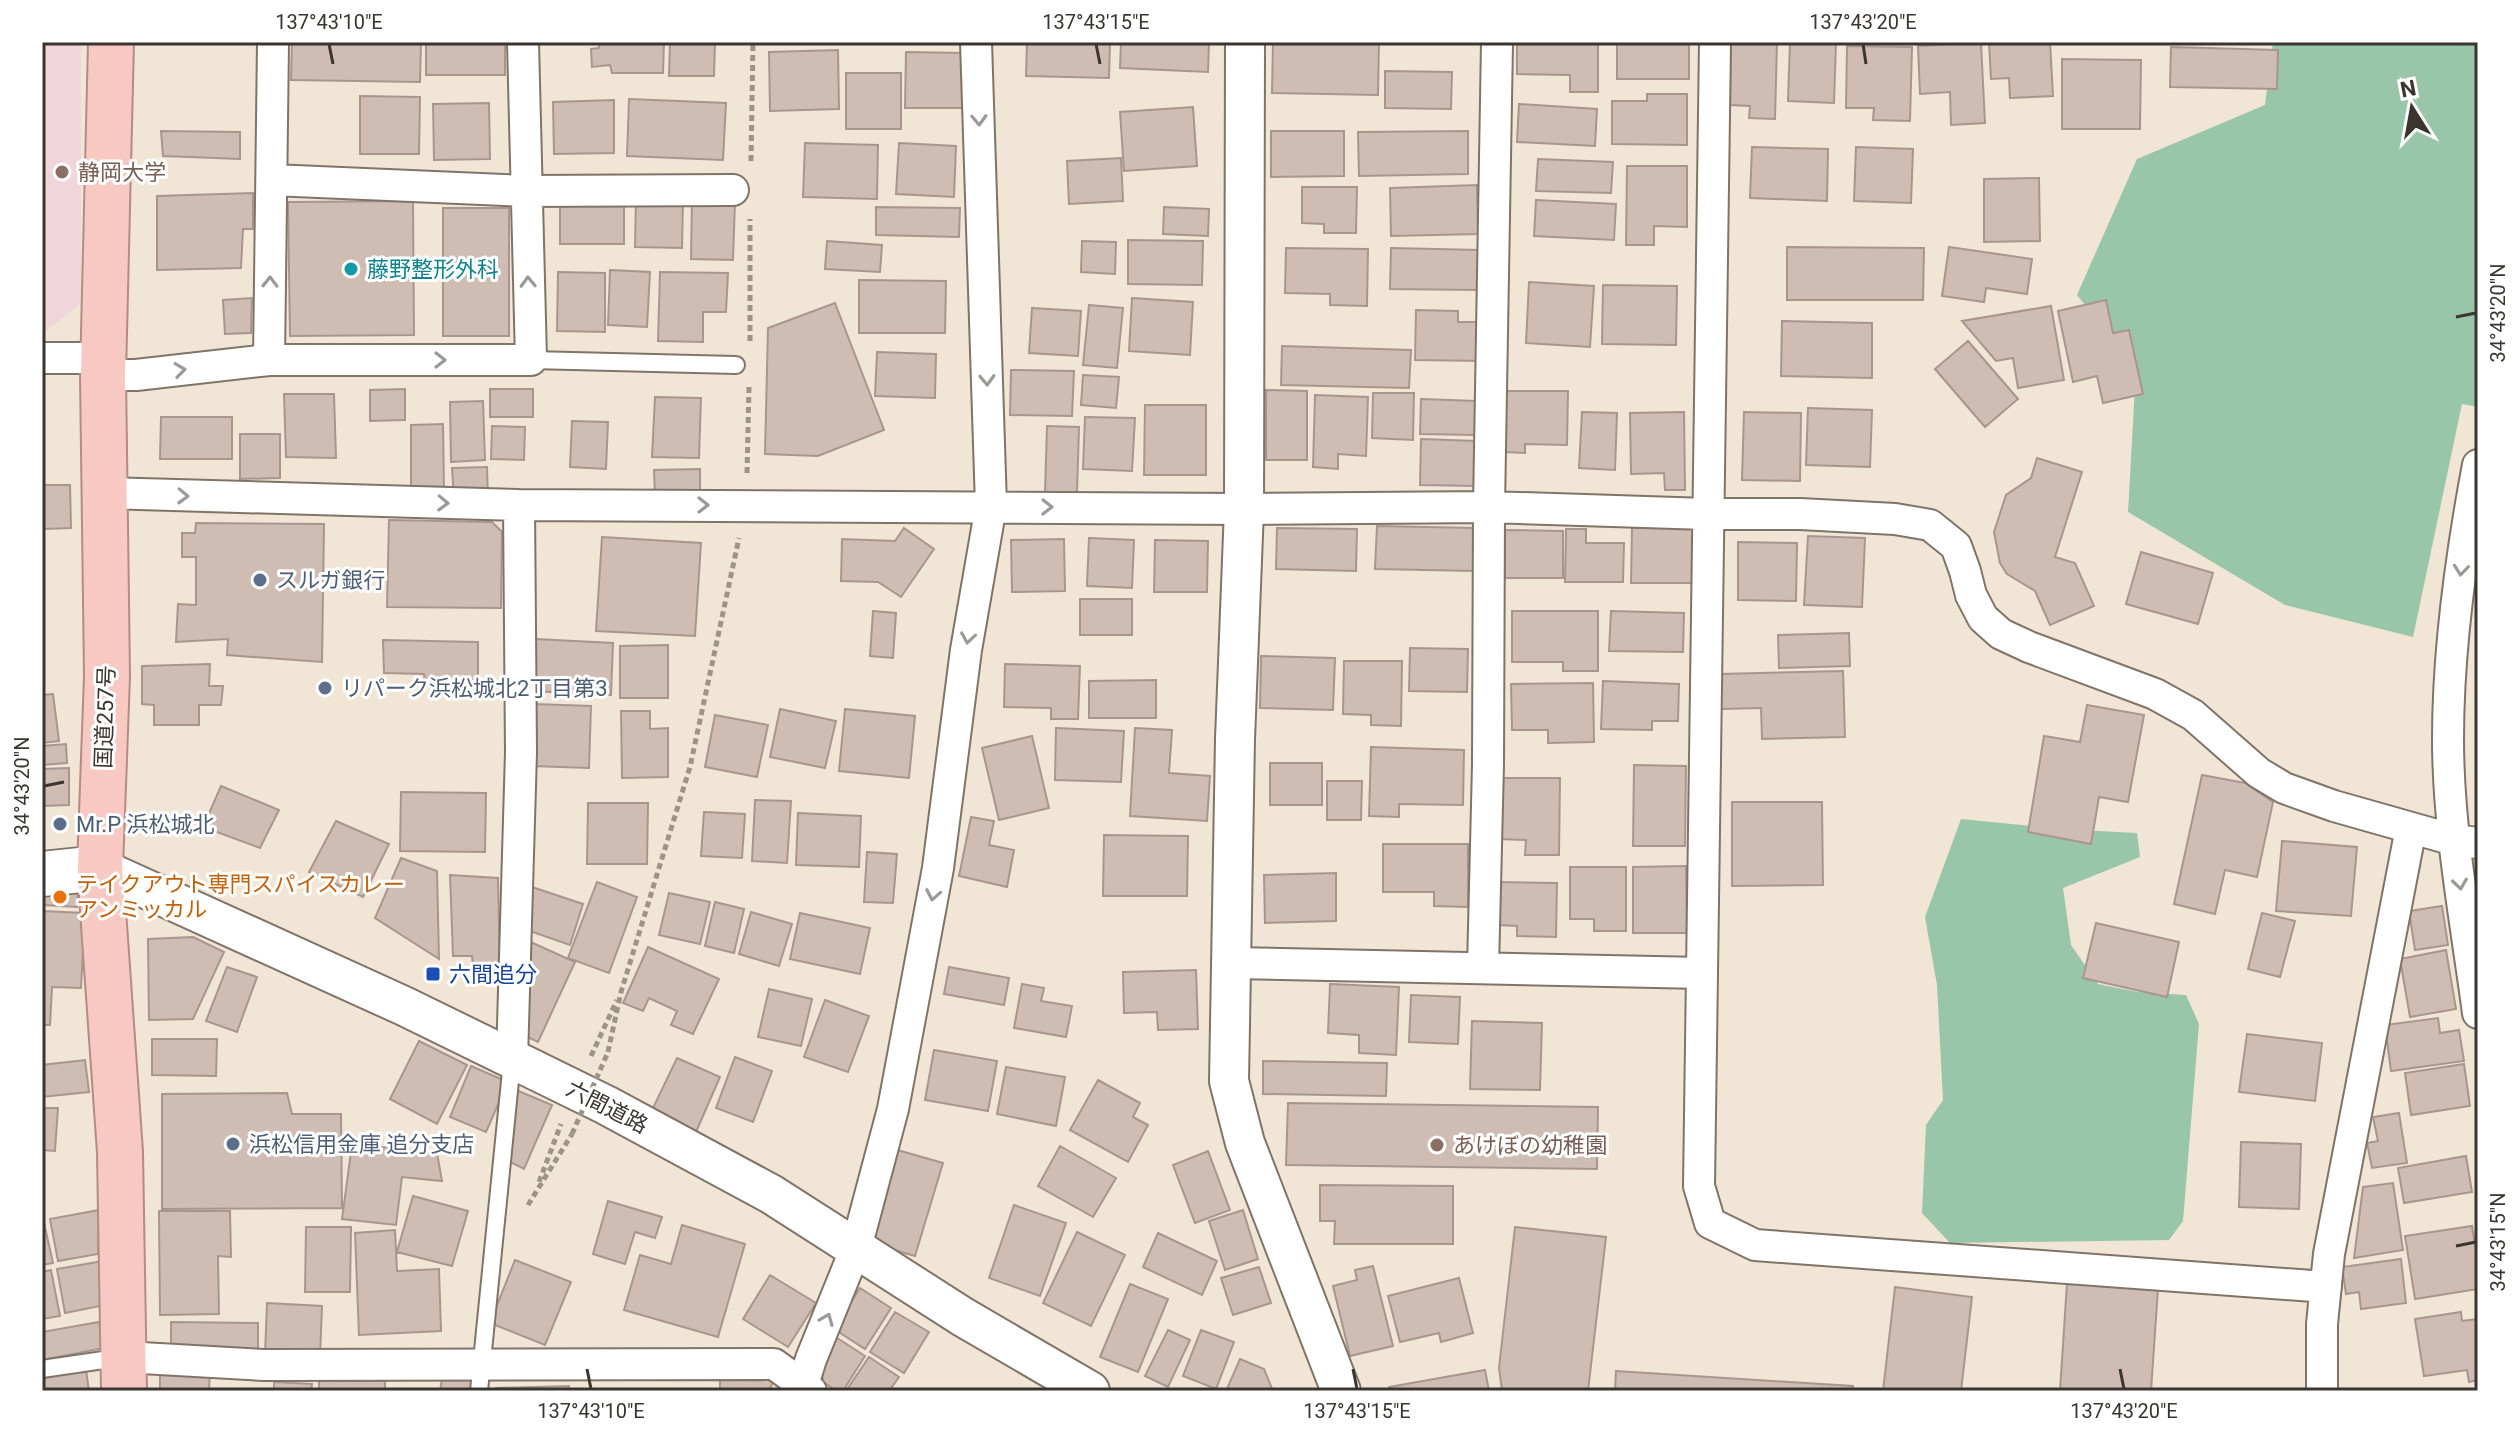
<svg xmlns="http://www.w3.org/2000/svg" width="2520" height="1433" font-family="Roboto,'Noto Sans JP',sans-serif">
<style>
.education{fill:#f0d5da}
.green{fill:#99c6a9}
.building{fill:#cfbdb4;stroke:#a8968e;stroke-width:2}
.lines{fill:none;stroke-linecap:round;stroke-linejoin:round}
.service-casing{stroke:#7f7467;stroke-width:20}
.minor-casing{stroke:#7f7467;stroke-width:34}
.tertiary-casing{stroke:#7f7467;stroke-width:42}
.secondary-casing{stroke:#7f7467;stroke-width:48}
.trunk-casing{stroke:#b58b85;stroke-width:48}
.path{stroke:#9d9489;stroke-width:5;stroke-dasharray:6 4;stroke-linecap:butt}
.service{stroke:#fff;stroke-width:16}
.minor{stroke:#fff;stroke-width:30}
.tertiary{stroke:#fff;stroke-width:38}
.secondary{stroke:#fff;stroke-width:44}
.trunk{stroke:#f8c8c2;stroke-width:44}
.path-bridge{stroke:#9d9489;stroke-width:5;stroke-dasharray:6 4;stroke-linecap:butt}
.oneway{stroke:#9c9a97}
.ticks{fill:none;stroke:#3a352f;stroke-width:3}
.education-dot{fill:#8d6e63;stroke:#fff;stroke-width:3}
.culture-dot{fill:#0f9aa8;stroke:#fff;stroke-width:3}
.service-dot{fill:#5c6f8a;stroke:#fff;stroke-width:3}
.food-dot{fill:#e8710a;stroke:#fff;stroke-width:3}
.transit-dot{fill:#1a4fb4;stroke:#fff;stroke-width:3}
.labels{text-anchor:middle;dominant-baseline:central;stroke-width:6;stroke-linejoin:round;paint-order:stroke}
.education-label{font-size:22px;fill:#785e54;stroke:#fff;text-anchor:start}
.culture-label{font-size:22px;fill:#0d838f;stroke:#fff;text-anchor:start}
.service-label{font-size:22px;fill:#4e5e75;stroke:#fff;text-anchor:start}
.street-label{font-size:22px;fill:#3a352f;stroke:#fff}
.food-label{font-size:22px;fill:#c56008;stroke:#fff;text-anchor:start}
.transit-label{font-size:22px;fill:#164399;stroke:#fff;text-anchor:start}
.neatline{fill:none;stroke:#3a352f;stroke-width:3}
.ticks-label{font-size:20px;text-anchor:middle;fill:#3a352f}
</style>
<rect width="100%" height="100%" fill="#f1e5d6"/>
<path class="education" d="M42 42H81V303L46 331H42Z"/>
<path class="green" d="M2273 42H2478V407L2462 404 2413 637 2285 605 2128 512 2136 369 2077 295 2137 159 2265 105Z
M1961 819 2060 829 2137 833 2140 857 2063 888 2071 945 2098 984 2138 992 2186 995 2199 1024 2183 1221 2169 1240 1950 1243 1922 1213 1926 1125 1943 1100 1937 985 1925 917Z"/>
<path class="building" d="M292 42H421L420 82 291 80Z
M426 42H505V75H426Z
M599 42H664L663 73H612L610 65 592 67 591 49 599 48Z
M670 42H715L714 76H669Z
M1027 42H1110L1109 78 1026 76Z
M1121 42H1209L1208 72 1120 68Z
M1273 42H1379L1378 95 1272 93Z
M1517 42H1598V92H1570V75L1517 74Z
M1617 42H1689V79H1617Z
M1731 42H1777L1775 119 1749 118 1750 106 1730 105Z
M1790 42H1836L1834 103 1788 101Z
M1989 42H2050L2053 96 2010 98 2009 78 1991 79Z
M1981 43 1985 123 1951 125 1950 92 1920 94 1918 46Z
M1847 46 1912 47 1910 121 1873 120 1874 108H1846Z
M2171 47 2278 50 2277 89 2170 87Z
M838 50 839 109 770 111 769 52Z
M906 52 962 53V108H905Z
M2062 59 2141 60 2140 129H2062Z
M1385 71 1452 72 1451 109 1385 108Z
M846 73H901V129H846Z
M1647 94H1687V145L1612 144V101H1647Z
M360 96 420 97 419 154H360Z
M629 99 726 103 723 160 627 156Z
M614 100V153L554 154 553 102Z
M489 103 490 159 434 160 433 104Z
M1519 104 1597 109 1595 146 1517 142Z
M1193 107 1197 166 1124 171 1120 112Z
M161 131 240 132V159L163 156Z
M1271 131H1344V176L1271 177Z
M1468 131V174L1359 176 1358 132Z
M805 143 878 145 877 199 803 197Z
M899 143 956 146 954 197 896 194Z
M1752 147 1828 149 1827 201 1750 198Z
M1856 147 1913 149 1911 203 1854 201Z
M1121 158 1123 201 1069 204 1067 161Z
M1538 159 1613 162 1611 193 1536 191Z
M1627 166H1687V227L1654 226V245H1626Z
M2039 178 2040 241 1984 242V179Z
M1477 185 1478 234 1391 236 1390 188Z
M1302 187H1357L1356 233H1324V224L1302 223Z
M253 193V229H243L241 268 157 270V196Z
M636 198 683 199 682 248 635 247Z
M692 200 735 201 733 260 691 259Z
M1536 200 1616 204 1614 240 1534 236Z
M413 201 414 335 290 336 288 202Z
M560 204 624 205V244H560Z
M876 207 960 208 959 237 876 235Z
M1164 207 1209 209 1208 236 1163 234Z
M443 208H509V336H443Z
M1128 240 1203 241 1202 285 1128 284Z
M827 241 882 245 880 272 825 269Z
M1082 241 1116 242 1115 274 1081 272Z
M1787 247 1924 248 1923 300H1787Z
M1949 247 2032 259 2027 294 1986 288 1984 302 1942 296Z
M1286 248 1368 249 1367 306 1330 305V294L1285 293Z
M1391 248 1480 250V290L1390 289Z
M610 270 650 272 647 327 608 325Z
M558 272 605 273V332L557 331Z
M660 272 728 273 726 312H703V342L658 341Z
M859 280 946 281 945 333H859Z
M1529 282 1594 286 1590 347 1526 343Z
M1603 285 1677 286 1676 345 1602 344Z
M252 298 251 333 225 334 223 300Z
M1132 298 1193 302 1190 355 1129 351Z
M2106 300 2113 333 2129 330 2143 394 2103 403 2097 376 2073 382 2058 311Z
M835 303 884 430 818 456 765 454 768 328Z
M1089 305 1123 308 1117 368 1083 365Z
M2051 306 2064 380 2018 388 2013 358 1996 361 1962 321Z
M1032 308 1081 311 1078 356 1029 353Z
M1416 310 1458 311V322H1481V361L1415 360Z
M1782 321 1872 323V378L1781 376Z
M1968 341 2018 399 1985 427 1935 369Z
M1282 346 1411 350 1409 388 1281 385Z
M877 352 936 354 935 398 875 396Z
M1011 370 1074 371 1072 416 1010 415Z
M1083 375 1119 377 1116 408 1081 405Z
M405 389V420L370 421V390Z
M490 389H533V417H490Z
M1266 390 1307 391V460H1266Z
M1504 391H1568L1567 445 1525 444V453L1503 452Z
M1373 393H1414L1413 440 1372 438Z
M284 394H334L336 458 286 457Z
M1315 395 1368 397 1366 456 1338 454V469L1313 467Z
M655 397 701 398 699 458 652 457Z
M1421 399 1476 401 1475 435 1420 434Z
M483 401 485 460 451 462 450 402Z
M1145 405H1206V475H1144Z
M1808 408 1872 410 1870 467 1806 465Z
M1582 412 1617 413 1615 470 1579 468Z
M1684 412 1685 490H1665L1664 473 1631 474 1630 413Z
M1744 412 1801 413 1800 481 1742 480Z
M161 417H232V459H160Z
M1085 417 1135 418 1132 471 1083 469Z
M572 421 608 422 606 469 570 467Z
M443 424 444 492H411V425Z
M492 426 525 427 524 460 491 459Z
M1047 426 1079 427 1077 493H1045Z
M240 434H280V478L240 479Z
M1421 439 1476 441 1475 486 1420 485Z
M2037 458 2082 472 2055 557 2075 563 2094 606 2050 625 2035 591 2007 574 2000 563 1994 532 2006 495 2031 478Z
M487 467 488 498 454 499 452 468Z
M700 469V497H655L654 470Z
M44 485H70L71 528 44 529Z
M389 520 492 522 502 532 501 608 387 607Z
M196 523 324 524 322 662 227 655 228 639 176 642 178 604 196 605V557H182V533H195Z
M1377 526 1476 528V571L1375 569Z
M904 528 934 549 901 597 878 582 841 581 842 539 895 541Z
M1277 528 1357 529 1356 571 1276 569Z
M1632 528H1694L1693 583H1631Z
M1566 529H1586V543H1624L1623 582H1565Z
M1505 530 1563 531V578H1505Z
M1808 536 1865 538 1862 607 1804 605Z
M602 537 701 543 695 636 596 631Z
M1089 538 1134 540 1132 588 1087 586Z
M1064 539 1065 591 1012 592 1011 540Z
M1155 540 1208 541 1207 592H1154Z
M1738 542 1797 543 1796 601 1738 600Z
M2141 552 2213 573 2198 624 2126 604Z
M1080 599H1132V635H1080Z
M873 611 896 613 893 658 870 656Z
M1512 611H1598V671H1563V662H1512Z
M1611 611 1684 613 1683 652 1609 651Z
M1849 633 1850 666 1779 668 1778 635Z
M535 639 613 643 611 695 532 691Z
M383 640 478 642V680L425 683 424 674 384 673Z
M668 645V698H620V646Z
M1410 648 1468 649 1467 692 1409 691Z
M1261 656 1335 658 1333 710 1260 708Z
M1344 661H1402L1401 726 1371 725V715L1343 714Z
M210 664 209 686H223L221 705H199V725H154V705L142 704V666Z
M1005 664 1080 666 1078 719H1051V708L1004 707Z
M1843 671 1845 737 1762 739 1761 708 1721 709 1720 674Z
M1156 680V718H1089V681Z
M1603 681 1679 684 1678 721H1652V730L1601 729Z
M1593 683 1594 742 1548 743V730H1512L1511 684Z
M53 694 59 741 42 743V695Z
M533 704 591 706 589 768 531 766Z
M2087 705 2144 715 2128 802 2099 797 2091 844 2028 832 2044 736 2080 742Z
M780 709 836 721 825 768 770 757Z
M845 709 915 716 909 778 839 771Z
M621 711H650V729L668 728V777L622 778Z
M715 715 768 725 757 777 705 767Z
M1056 728 1124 731 1121 782 1055 780Z
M1135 728 1172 730 1169 773 1210 776 1207 821 1130 816Z
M1032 736 1049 808 999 820 982 748Z
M66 744 67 763 42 765V746Z
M1371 747 1464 750 1463 805 1399 804V817L1369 816Z
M1270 763H1322V805H1270Z
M1634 765 1686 766 1685 846H1633Z
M69 768V805L42 806V769Z
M2202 775 2245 783 2273 802 2257 877 2225 870 2215 914 2174 904Z
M1498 778H1560L1559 855H1525L1526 840 1498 839Z
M1327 781H1362L1361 820H1327Z
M221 786 279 810 260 848 203 827Z
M401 792 486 793 485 852 400 851Z
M755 800 791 801 787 863 752 861Z
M1732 802H1822L1823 885 1732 886Z
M588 803H648L647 864H587Z
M704 812 745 814 742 858 701 856Z
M798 813 861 816 859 867 796 865Z
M971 817 994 821 989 845 1014 850 1007 887 959 876Z
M336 821 389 844 363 897 309 872Z
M1104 835 1188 836 1187 896H1103Z
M2282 841 2357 847 2351 916 2276 911Z
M1383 844H1468V907L1434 906V892H1383Z
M867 852 897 854 893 903 864 902Z
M401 858 437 871 439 959 375 918Z
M1686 866 1687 933H1633V867Z
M1570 867H1626V931H1594V919H1570Z
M1336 873V921L1265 923 1264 875Z
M450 875 498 878 500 976 474 977 472 956H453Z
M597 882 637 897 609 973 568 958Z
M1499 882 1557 883 1556 937 1517 936V926L1498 925Z
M532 887 583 904 570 945 518 927Z
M42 889 78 891 77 907 42 905Z
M669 893 710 902 700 944 659 935Z
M715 902 744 909 734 953 705 946Z
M2442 906 2448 945 2415 950 2409 911Z
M42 911 85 913 81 988 52 987 50 1025H42Z
M751 912 792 924 779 966 739 954Z
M800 913 870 928 860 974 790 959Z
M2262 913 2295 921 2280 977 2248 969Z
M2096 923 2179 942 2167 997 2083 978Z
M193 937 224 952 193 1019 149 1020 148 939Z
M524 939 575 962 538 1042 519 1033Z
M648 947 719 979 693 1034 671 1025 677 1011 649 998 643 1011 623 1003Z
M2446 950 2456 1009 2410 1017 2400 959Z
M227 967 257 977 237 1032 206 1021Z
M949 967 1009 978 1004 1005 944 994Z
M1196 970 1198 1029 1158 1030 1157 1012 1124 1013 1123 972Z
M1022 984 1044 988 1041 1001 1072 1006 1066 1037 1014 1028Z
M1330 984 1399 987 1396 1055 1359 1053V1035L1328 1033Z
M769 989 812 999 801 1046 758 1037Z
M1411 995 1460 997 1458 1044 1409 1042Z
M825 1000 869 1016 848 1072 804 1057Z
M2438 1018 2440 1033 2459 1030 2464 1061 2391 1071 2385 1025Z
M1472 1021 1542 1023 1540 1090 1470 1089Z
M2247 1034 2322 1043 2315 1101 2239 1092Z
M152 1039H217L216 1076 152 1075Z
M419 1041 467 1065 437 1124 390 1099Z
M934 1050 997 1061 988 1111 925 1100Z
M735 1057 772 1071 753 1122 716 1108Z
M677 1058 720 1077 696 1132 653 1108Z
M85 1060 89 1092 42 1097V1065Z
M1263 1061 1387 1063 1386 1096 1263 1094Z
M2464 1064 2470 1106 2411 1115 2405 1073Z
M471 1066 508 1082 486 1132 450 1117Z
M1006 1067 1065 1077 1056 1126 997 1114Z
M1098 1080 1140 1103 1133 1117 1148 1125 1128 1162 1070 1130Z
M516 1090 552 1105 524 1169 510 1162Z
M287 1093 292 1114H341L342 1208 162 1209V1094Z
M1288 1103 1598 1107 1597 1169 1286 1165Z
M42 1108H58L55 1151 42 1150Z
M2399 1113 2407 1163 2372 1168 2367 1143 2378 1141 2373 1117Z
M2241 1142 2301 1144 2299 1209 2239 1207Z
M352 1144 437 1153 442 1181 402 1177 396 1225 342 1219Z
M1060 1146 1116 1178 1093 1217 1038 1186Z
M894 1149 943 1163 915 1256 866 1242Z
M1208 1151 1230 1210 1195 1223 1173 1165Z
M2466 1156 2472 1192 2404 1203 2398 1168Z
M2393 1183 2403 1250 2354 1258 2363 1187Z
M1320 1185 1453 1186V1244H1334L1335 1221H1320Z
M413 1196 468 1211 452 1266 397 1252Z
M608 1201 662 1217 655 1238 635 1232 625 1264 593 1254Z
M1014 1205 1066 1223 1040 1296 989 1278Z
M99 1210 98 1254 58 1261 50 1219Z
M1243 1210 1258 1259 1225 1270 1209 1221Z
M159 1211H230L231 1257 218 1256 219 1314 160 1315Z
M42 1214 53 1263 42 1265Z
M682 1225 745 1244 718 1337 624 1310 640 1255 671 1264Z
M2472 1226 2478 1264V1289L2415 1299 2405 1236Z
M306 1227H351L350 1292H305Z
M1515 1227 1606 1237 1588 1391H1502L1499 1368Z
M395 1230 397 1271 439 1269 441 1331 359 1335 355 1233Z
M1077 1232 1125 1255 1091 1326 1043 1303Z
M1158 1233 1217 1261 1202 1295 1143 1267Z
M2401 1259 2406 1303 2361 1309 2359 1292 2346 1294 2342 1267Z
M515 1260 571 1282 545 1345 490 1323Z
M103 1261 100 1306 65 1313 57 1269Z
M1373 1266 1393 1346 1350 1356 1333 1286 1357 1280 1355 1270Z
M1259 1267 1271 1303 1233 1315 1221 1278Z
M51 1270 60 1316 42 1319V1272Z
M770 1275 816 1303 788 1347 743 1319Z
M1459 1278 1473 1333 1441 1342 1439 1333 1400 1342 1388 1296Z
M2067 1283 2158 1289 2151 1391H2060Z
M1130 1284 1168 1299 1138 1372 1100 1357Z
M1895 1287 1972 1297 1961 1391H1883Z
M860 1288 891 1308 865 1349 834 1329Z
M267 1303 322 1306 320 1357 265 1355Z
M895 1312 929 1332 904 1373 870 1352Z
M2461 1312 2462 1321 2478 1319V1380L2469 1382 2467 1370 2424 1376 2415 1319Z
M99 1322 104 1348 42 1360V1332Z
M171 1322 258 1323V1357H171Z
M1168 1330 1190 1340 1168 1387 1145 1376Z
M1201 1330 1234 1342 1216 1389 1183 1376Z
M831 1334 865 1356 843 1391H837L823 1382 820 1351Z
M869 1357 899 1377 889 1391H846Z
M1240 1359 1264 1369 1273 1391H1226Z
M160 1367 210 1369 209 1391H160Z
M86 1370 89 1391H42V1375Z
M1485 1370 1489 1391H1390L1389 1387Z
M1616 1371 1853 1386V1391H1615Z
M443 1373 474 1377 472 1391H440Z
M720 1373 776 1375 769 1391H720Z
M319 1381H385V1391H319Z
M274 1382 312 1384 311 1391H274Z
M569 1386V1391H496V1388Z"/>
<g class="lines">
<g class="service-casing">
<path id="service" d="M531 360 736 365
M42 1369 124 1357
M479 1391 512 1061"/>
</g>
<g class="minor-casing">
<path id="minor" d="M272 180 527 191 733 190
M42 358H83L103 354
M269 360 273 42
M103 375H136L269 360H531L523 42
M2478 465C2461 555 2448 647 2448 739 2448 830 2466 922 2478 1013
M105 493 519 505 1244 509 1489 507 1707 514H1800L1895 519 1930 525 1956 546 1965 571 1971 595 1983 618 2001 634 2029 647 2155 694 2193 715 2259 773 2284 788 2334 806 2454 840 2478 843
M1231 963 1702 973 1715 42
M1483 968 1488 764 1489 507 1497 42
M1702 973 1699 1186 1710 1223 1755 1245 2326 1287
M512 1059 521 752 519 505
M124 1357 264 1365 774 1364 811 1391
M801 1391 811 1359 856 1248 893 1109 938 868 966 650 991 506 976 42
M2322 1391V1324L2329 1254 2411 828"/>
</g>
<g class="tertiary-casing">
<path id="tertiary" d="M1245 42 1244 509 1235 739 1229 1081 1245 1143 1341 1391
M100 868 404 1006 606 1105 771 1194 963 1317 1090 1391"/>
</g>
<g class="secondary-casing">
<path id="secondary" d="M42 874 100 868"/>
</g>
<g class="trunk-casing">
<path id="trunk" d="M111 42 103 375 107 676 100 868 120 1152 124 1391"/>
</g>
<path class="path" d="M751 161 753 42
M750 341V219
M747 473 749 387
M608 1052 621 992 690 767 739 538
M591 1056 617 1000
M539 1182 561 1124
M528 1205 572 1134"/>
<use href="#service" class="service"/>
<use href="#minor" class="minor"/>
<use href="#tertiary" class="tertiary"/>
<use href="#secondary" class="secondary"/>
<use href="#trunk" class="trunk"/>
<path class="path-bridge" d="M572 1134 608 1052"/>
</g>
<defs><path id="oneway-chevron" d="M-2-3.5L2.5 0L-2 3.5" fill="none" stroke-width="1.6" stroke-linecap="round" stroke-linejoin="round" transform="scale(2)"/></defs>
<g class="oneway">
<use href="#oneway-chevron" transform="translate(979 120) rotate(88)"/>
<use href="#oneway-chevron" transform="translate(270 282) rotate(-89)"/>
<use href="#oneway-chevron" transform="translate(528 282) rotate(-92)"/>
<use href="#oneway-chevron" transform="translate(440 360)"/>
<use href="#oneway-chevron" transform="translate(180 370) rotate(-7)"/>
<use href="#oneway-chevron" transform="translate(987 380) rotate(88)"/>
<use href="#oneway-chevron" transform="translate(183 496) rotate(2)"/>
<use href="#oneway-chevron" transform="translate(443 503) rotate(2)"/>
<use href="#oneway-chevron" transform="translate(703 505)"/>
<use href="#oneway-chevron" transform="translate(1047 507) rotate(1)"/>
<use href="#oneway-chevron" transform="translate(2461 570) rotate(96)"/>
<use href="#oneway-chevron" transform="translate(968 638) rotate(99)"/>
<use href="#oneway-chevron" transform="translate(2460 884) rotate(82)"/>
<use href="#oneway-chevron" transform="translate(933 895) rotate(101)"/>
<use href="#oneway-chevron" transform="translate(827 1319) rotate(-68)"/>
</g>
<path class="ticks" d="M329 44 333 64M1096 44 1100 64M1863 44 1866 64M2456 317 2476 313M44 786 64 782M2456 1246 2476 1242M587 1369 591 1389M1353 1369 1357 1389M2120 1369 2124 1389"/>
<g class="education-dot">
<circle cx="62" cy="172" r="8"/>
<circle cx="1437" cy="1145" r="8"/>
</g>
<circle class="culture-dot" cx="351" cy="269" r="8"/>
<g class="service-dot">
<circle cx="260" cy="580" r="8"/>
<circle cx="325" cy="688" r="8"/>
<circle cx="60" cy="824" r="8"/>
<circle cx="233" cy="1144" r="8"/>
</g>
<circle class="food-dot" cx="60" cy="897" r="8"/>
<rect class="transit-dot" x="425" y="966" width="16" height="16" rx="4"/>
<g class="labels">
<g class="education-label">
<text x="78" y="172">静岡大学</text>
<text x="1453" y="1145">あけぼの幼稚園</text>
</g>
<g class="culture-label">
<text x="367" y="269">藤野整形外科</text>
</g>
<g class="service-label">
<text x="276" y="580">スルガ銀行</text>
<text x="341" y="688">リパーク浜松城北2丁目第3</text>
<text x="76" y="824">Mr.P 浜松城北</text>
<text x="249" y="1144">浜松信用金庫 追分支店</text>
</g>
<g class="street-label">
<text transform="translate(105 717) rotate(-88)">国道257号</text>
<text transform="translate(607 1107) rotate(27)">六間道路</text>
</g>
<g class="food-label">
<text x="76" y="884">テイクアウト専門スパイスカレー<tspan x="76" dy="25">アンミッカル</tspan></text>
</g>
<g class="transit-label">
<text x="449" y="974">六間追分</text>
</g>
</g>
<rect width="2520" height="1433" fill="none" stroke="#ffffff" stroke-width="88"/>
<g transform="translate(2412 108) rotate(349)" stroke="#ffffff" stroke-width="6" paint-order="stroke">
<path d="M0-6L14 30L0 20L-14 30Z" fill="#3a352f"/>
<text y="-12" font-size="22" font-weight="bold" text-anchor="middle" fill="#3a352f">N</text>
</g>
<rect x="44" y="44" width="2432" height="1345" class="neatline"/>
<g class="ticks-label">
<text x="329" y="29">137°43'10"E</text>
<text x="1096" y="29">137°43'15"E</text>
<text x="1863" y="29">137°43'20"E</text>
<text transform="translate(2498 313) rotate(-90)" y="7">34°43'20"N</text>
<text transform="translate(22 786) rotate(-90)" y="7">34°43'20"N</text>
<text transform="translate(2498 1242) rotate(-90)" y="7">34°43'15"N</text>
<text x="591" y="1418">137°43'10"E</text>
<text x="1357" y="1418">137°43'15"E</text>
<text x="2124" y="1418">137°43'20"E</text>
</g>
</svg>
